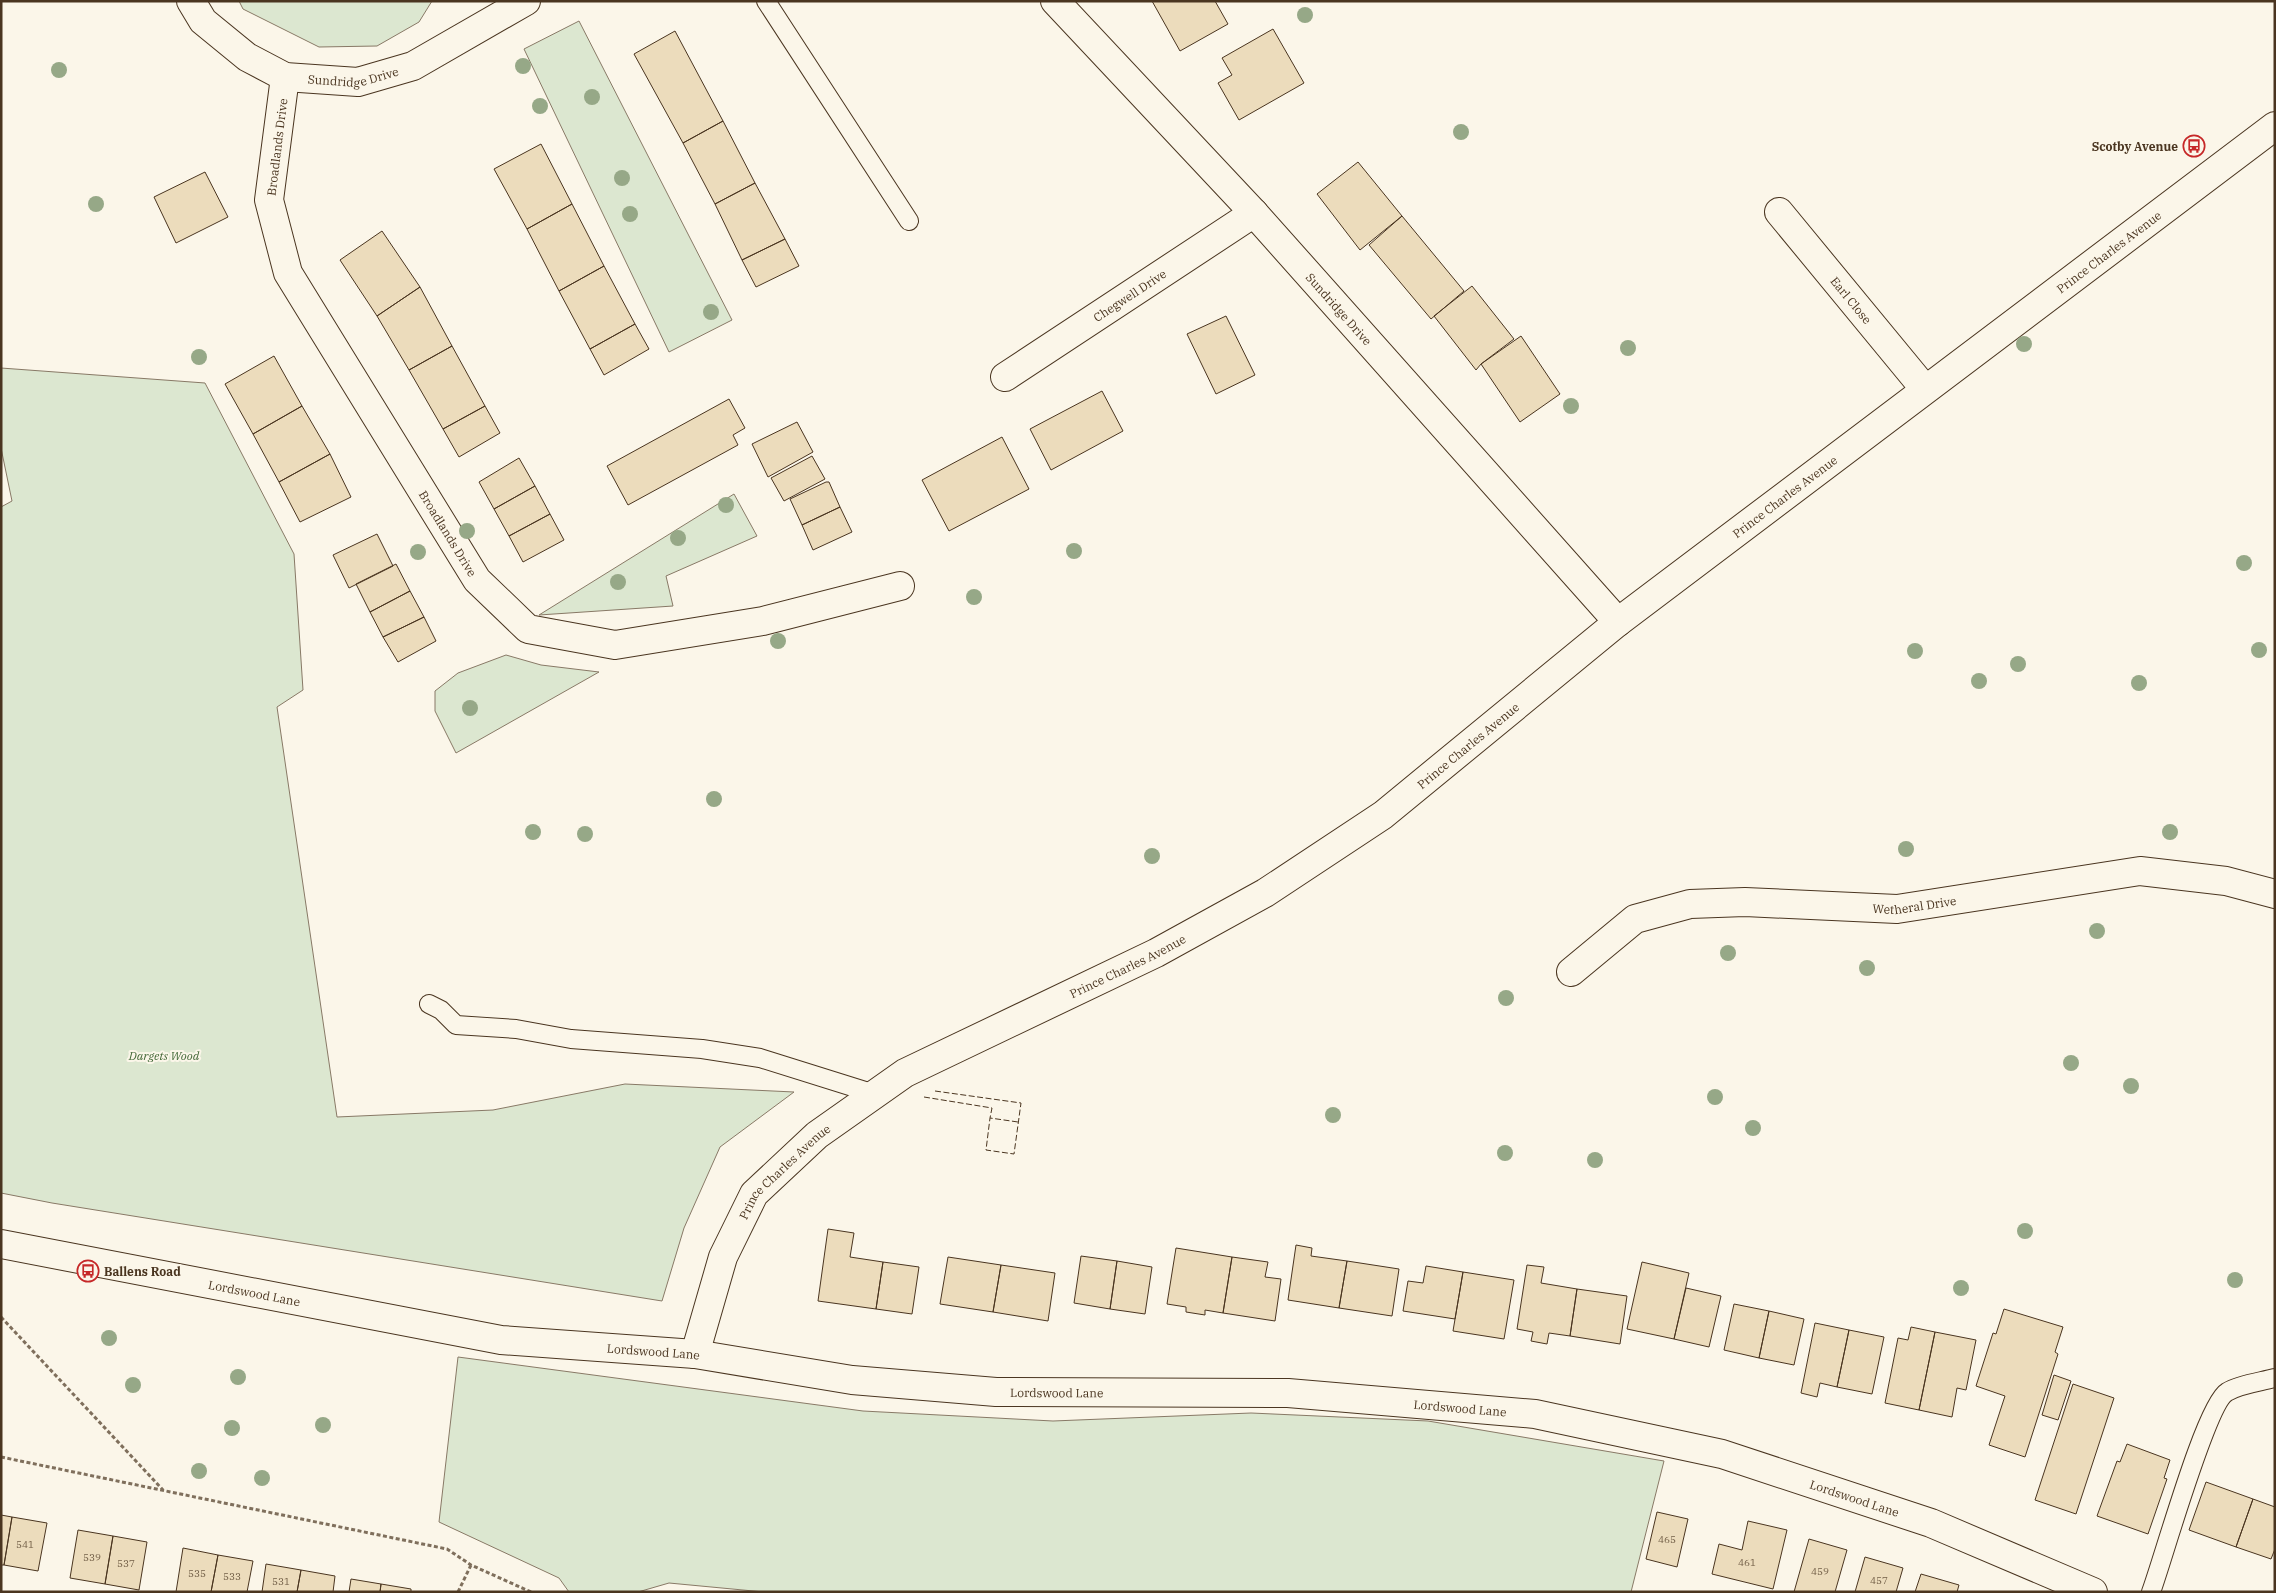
<svg xmlns="http://www.w3.org/2000/svg" width="2276" height="1593" font-family="'IBM Plex Serif',serif">
<style>
.green{fill:#dce7d0;stroke:#887966}
.building{fill:#ecdcbc;stroke:#4a3520}
.lines{fill:none;stroke-linecap:round;stroke-linejoin:round}
.service-casing{stroke:#4a3520;stroke-width:20}
.minor-casing{stroke:#4a3520;stroke-width:30}
.tertiary-casing{stroke:#4a3520;stroke-width:30}
.path{stroke:#7f6f5c;stroke-width:3;stroke-dasharray:4 2.5;stroke-linecap:butt}
.service{stroke:#fbf6e9;stroke-width:18}
.minor{stroke:#fbf6e9;stroke-width:28}
.tertiary{stroke:#fbf6e9;stroke-width:28}
.fence{stroke:#4a3520;stroke-width:1;stroke-dasharray:6 2.5;stroke-linecap:butt}
.tree{fill:#96a887}
.labels{text-anchor:middle;dominant-baseline:central;stroke-width:4;stroke-linejoin:round;paint-order:stroke}
.number-label{font-size:10px;fill:#725f47}
.street-label{font-size:12px;fill:#4a3520;stroke:#fbf6e9}
.poi-label{font-size:12px;font-weight:bold;fill:#4a3520;stroke:#fbf6e9;text-anchor:end}
.park-label{font-size:12px;font-style:italic;fill:#436837;stroke:#fbf6e9}
</style>
<rect width="100%" height="100%" fill="#fbf6e9"/>
<path class="green" d="M239 1H432L419 22 377 46 319 47 243 9Z
M579 21 732 320 669 352 524 49Z
M1 368 205 383 294 554 303 690 277 707 337 1117 493 1110 625 1084 794 1092 720 1147 684 1228 662 1301 52 1203 1 1193V507L12 501 1 448Z
M734 494 757 536 666 576 673 606 539 615Z
M506 655 541 665 599 672 456 753 435 711V691L458 673Z
M458 1357 863 1411 1053 1421 1251 1413 1428 1421 1664 1461 1631 1592H764L669 1583 638 1592H569L559 1578 439 1522Z"/>
<path class="building" d="M1152 1H1215L1228 24 1180 51Z
M1273 29 1304 83 1239 120 1218 83 1232 75 1222 58Z
M675 31 723 121 683 143 634 54Z
M723 121 755 183 715 204 683 143Z
M541 144 572 204 527 229 494 169Z
M1358 162 1402 216 1360 250 1317 194Z
M205 172 228 217 176 243 154 197Z
M755 183 785 239 742 260 715 204Z
M572 204 604 266 559 291 527 229Z
M1402 216 1464 291 1431 319 1369 245Z
M382 231 420 287 377 316 340 260Z
M785 239 799 266 756 287 742 260Z
M604 266 635 324 590 349 559 291Z
M1472 286 1514 339 1481 364 1476 370 1434 316Z
M420 287 452 346 409 370 377 316Z
M1226 316 1255 375 1216 394 1187 334Z
M635 324 649 349 604 375 590 349Z
M1521 336 1560 394 1520 422 1481 364Z
M452 346 485 406 443 429 409 370Z
M274 356 302 406 253 434 225 384Z
M1102 391 1123 431 1051 470 1030 429Z
M729 399 745 428 733 435 738 445 628 505 607 466Z
M302 406 330 454 279 482 253 434Z
M485 406 500 433 459 457 443 429Z
M797 422 813 452 768 477 752 444Z
M1002 437 1029 489 949 531 922 480Z
M330 454 351 497 300 522 279 482Z
M812 456 825 479 784 501 771 478Z
M519 458 535 486 494 509 479 482Z
M826 482H829L840 507 802 525 790 499Z
M535 486 550 514 509 536 494 509Z
M840 507 852 532 813 550 802 525Z
M550 514 564 540 523 562 509 536Z
M377 534 393 566 349 588 333 555Z
M396 564 410 591 370 612 356 584Z
M410 591 424 617 383 637 370 612Z
M424 617 436 641 398 662 383 637Z
M828 1229 854 1233 850 1257 883 1262 876 1309 818 1301Z
M1296 1245 1312 1248 1311 1256 1347 1261 1339 1308 1288 1300Z
M1176 1248 1232 1257 1223 1313 1205 1310V1315L1186 1312V1307L1167 1304Z
M1081 1256 1117 1261 1110 1309 1074 1303Z
M948 1257 1001 1265 993 1312 940 1304Z
M1232 1257 1268 1262 1265 1277 1281 1279 1275 1321 1223 1313Z
M1117 1261 1152 1267 1145 1314 1110 1309Z
M1347 1261 1399 1269 1392 1316 1339 1308Z
M883 1262 919 1267 912 1314 876 1309Z
M1642 1262 1689 1273 1674 1339 1627 1329Z
M1001 1265 1055 1273 1048 1321 993 1312Z
M1527 1265 1544 1267 1541 1283 1577 1289 1570 1336 1549 1333 1547 1344 1531 1341 1533 1332 1517 1329Z
M1426 1266 1463 1272 1455 1319 1403 1311 1408 1281 1423 1283Z
M1463 1272 1514 1280 1504 1339 1453 1331Z
M1686 1288 1721 1296 1709 1347 1674 1339Z
M1577 1289 1627 1296 1620 1344 1570 1336Z
M1734 1304 1769 1311 1759 1358 1724 1350Z
M2004 1309 2063 1327 2055 1352 2058 1354 2025 1457 1989 1445 2005 1396 1976 1386 1993 1333 1996 1334Z
M1769 1311 1804 1319 1794 1365 1759 1358Z
M1815 1323 1849 1330 1837 1387 1820 1383 1817 1397 1801 1393Z
M1911 1327 1935 1332 1919 1410 1885 1403 1898 1338 1908 1340Z
M1849 1330 1884 1337 1872 1394 1837 1387Z
M1935 1332 1976 1340 1966 1390 1957 1388 1952 1417 1919 1410Z
M2054 1375 2071 1381 2058 1420 2042 1415Z
M2073 1384 2114 1398 2076 1514 2035 1500Z
M2127 1444 2170 1460 2164 1478 2167 1479 2148 1534 2097 1516 2117 1461 2120 1462Z
M2206 1482 2253 1499 2236 1547 2189 1530Z
M2253 1499 2275 1507V1549L2271 1559 2236 1547Z
M1657 1512 1688 1519 1677 1567 1646 1559Z
M1 1515 12 1517 4 1565H1Z
M12 1517 47 1523 38 1571 4 1565Z
M1748 1521 1787 1530 1773 1589 1712 1574 1719 1544 1742 1550Z
M78 1530 113 1536 105 1584 70 1578Z
M113 1536 147 1542 139 1590 105 1584Z
M1809 1539 1847 1550 1835 1592H1794Z
M183 1548 218 1555 211 1592H176Z
M218 1555 253 1561 247 1592H211Z
M1865 1557 1903 1568 1896 1592H1855Z
M266 1564 301 1570 297 1592H262Z
M301 1570 335 1576 333 1592H297Z
M1921 1574 1959 1585 1957 1592H1915Z
M351 1579 381 1584 380 1592H349Z
M381 1584 411 1589V1592H380Z"/>
<g class="lines">
<g class="service-casing">
<path id="service" d="M766 1 909 221
M429 1004 441 1010 456 1025 516 1029 571 1039 702 1049 760 1058 875 1094
M2151 1592C2163 1560 2206 1404 2227 1392 2240 1384 2260 1382 2275 1378"/>
</g>
<g class="minor-casing">
<g id="minor">
<path id="s1" d="M191 1 203 21 247 57 285 77 358 82 413 66 526 1"/>
<path id="s2" d="M1055 1 1254 213 1618 622"/>
<path id="s3" d="M285 77 269 200 288 273 477 580 528 629 615 645 763 621 900 586"/>
<path id="s4" d="M1779 212 1924 388"/>
<path id="s5" d="M1005 377 1254 213"/>
<path id="s6" d="M1571 972 1635 919 1690 904 1745 902 1897 909 2140 871 2226 881 2275 894"/>
</g>
</g>
<g class="tertiary-casing">
<g id="tertiary">
<path id="s7" d="M1 1244 501 1340 695 1354 852 1380 996 1392 1288 1393 1535 1414 1722 1454 1931 1523 2093 1592"/>
<path id="s8" d="M695 1354 723 1257 754 1194 817 1135 905 1073 1156 953 1265 893 1383 815 1618 622 2275 126"/>
</g>
</g>
<path class="path" d="M1 1317 163 1490
M1 1457 447 1549 471 1565 531 1592
M458 1592 471 1565"/>
<use href="#service" class="service"/>
<use href="#minor" class="minor"/>
<use href="#tertiary" class="tertiary"/>
<path class="fence" d="M935 1091 1021 1103 1014 1154 986 1150 990 1118 1018 1122
M924 1097 992 1108 990 1118"/>
</g>
<g class="tree">
<circle cx="1305" cy="15" r="8"/>
<circle cx="523" cy="66" r="8"/>
<circle cx="59" cy="70" r="8"/>
<circle cx="592" cy="97" r="8"/>
<circle cx="540" cy="106" r="8"/>
<circle cx="1461" cy="132" r="8"/>
<circle cx="622" cy="178" r="8"/>
<circle cx="96" cy="204" r="8"/>
<circle cx="630" cy="214" r="8"/>
<circle cx="711" cy="312" r="8"/>
<circle cx="2024" cy="344" r="8"/>
<circle cx="1628" cy="348" r="8"/>
<circle cx="199" cy="357" r="8"/>
<circle cx="1571" cy="406" r="8"/>
<circle cx="726" cy="505" r="8"/>
<circle cx="467" cy="531" r="8"/>
<circle cx="678" cy="538" r="8"/>
<circle cx="1074" cy="551" r="8"/>
<circle cx="418" cy="552" r="8"/>
<circle cx="2244" cy="563" r="8"/>
<circle cx="618" cy="582" r="8"/>
<circle cx="974" cy="597" r="8"/>
<circle cx="778" cy="641" r="8"/>
<circle cx="2259" cy="650" r="8"/>
<circle cx="1915" cy="651" r="8"/>
<circle cx="2018" cy="664" r="8"/>
<circle cx="1979" cy="681" r="8"/>
<circle cx="2139" cy="683" r="8"/>
<circle cx="470" cy="708" r="8"/>
<circle cx="714" cy="799" r="8"/>
<circle cx="533" cy="832" r="8"/>
<circle cx="2170" cy="832" r="8"/>
<circle cx="585" cy="834" r="8"/>
<circle cx="1906" cy="849" r="8"/>
<circle cx="1152" cy="856" r="8"/>
<circle cx="2097" cy="931" r="8"/>
<circle cx="1728" cy="953" r="8"/>
<circle cx="1867" cy="968" r="8"/>
<circle cx="1506" cy="998" r="8"/>
<circle cx="2071" cy="1063" r="8"/>
<circle cx="2131" cy="1086" r="8"/>
<circle cx="1715" cy="1097" r="8"/>
<circle cx="1333" cy="1115" r="8"/>
<circle cx="1753" cy="1128" r="8"/>
<circle cx="1505" cy="1153" r="8"/>
<circle cx="1595" cy="1160" r="8"/>
<circle cx="2025" cy="1231" r="8"/>
<circle cx="2235" cy="1280" r="8"/>
<circle cx="1961" cy="1288" r="8"/>
<circle cx="109" cy="1338" r="8"/>
<circle cx="238" cy="1377" r="8"/>
<circle cx="133" cy="1385" r="8"/>
<circle cx="323" cy="1425" r="8"/>
<circle cx="232" cy="1428" r="8"/>
<circle cx="199" cy="1471" r="8"/>
<circle cx="262" cy="1478" r="8"/>
</g>
<defs>
<g id="bus-ring" transform="scale(1.125)"><circle r="9.5" fill="#fbf6e9" stroke="#c62828" stroke-width="1.5"/><path d="M-5-6H5V4H4V6H2V4H-2V6H-4V4H-5ZM-3.5-4V0h7V-4ZM-3.5 1.2v1.5H-2V1.2ZM2 1.2v1.5H3.5V1.2Z" fill="#c62828"/></g>
</defs>
<g fill-rule="evenodd">
<use href="#bus-ring" x="2194" y="146"/>
<use href="#bus-ring" x="88" y="1271"/>
</g>
<g class="labels">
<g class="number-label">
<text x="1667" y="1539">465</text>
<text x="25" y="1544">541</text>
<text x="92" y="1557">539</text>
<text x="1747" y="1562">461</text>
<text x="126" y="1563">537</text>
<text x="1820" y="1571">459</text>
<text x="197" y="1573">535</text>
<text x="232" y="1576">533</text>
<text x="1879" y="1580">457</text>
<text x="281" y="1581">531</text>
</g>
<g class="street-label">
<text stroke="none"><textPath href="#s1" startOffset="192">Sundridge Drive</textPath></text>
<text transform="translate(277 147) rotate(-83)">Broadlands Drive</text>
<text stroke="none"><textPath href="#s8" startOffset="1828">Prince Charles Avenue</textPath></text>
<text stroke="none"><textPath href="#s5" startOffset="149">Chegwell Drive</textPath></text>
<text stroke="none"><textPath href="#s4" startOffset="114">Earl Close</textPath></text>
<text stroke="none"><textPath href="#s2" startOffset="419">Sundridge Drive</textPath></text>
<text stroke="none"><textPath href="#s8" startOffset="1422">Prince Charles Avenue</textPath></text>
<text stroke="none"><textPath href="#s3" startOffset="505">Broadlands Drive</textPath></text>
<text stroke="none"><textPath href="#s8" startOffset="1019">Prince Charles Avenue</textPath></text>
<text stroke="none"><textPath href="#s6" startOffset="365">Wetheral Drive</textPath></text>
<text stroke="none"><textPath href="#s8" startOffset="612">Prince Charles Avenue</textPath></text>
<text stroke="none"><textPath href="#s8" startOffset="208">Prince Charles Avenue</textPath></text>
<text stroke="none"><textPath href="#s7" startOffset="258">Lordswood Lane</textPath></text>
<text stroke="none"><textPath href="#s7" startOffset="662">Lordswood Lane</textPath></text>
<text stroke="none"><textPath href="#s7" startOffset="1068">Lordswood Lane</textPath></text>
<text stroke="none"><textPath href="#s7" startOffset="1472">Lordswood Lane</textPath></text>
<text stroke="none"><textPath href="#s7" startOffset="1878">Lordswood Lane</textPath></text>
</g>
<g class="poi-label">
<text x="2178" y="146">Scotby Avenue</text>
<text x="104" y="1271" text-anchor="start">Ballens Road</text>
</g>
<g class="park-label">
<text x="164" y="1055">Dargets Wood</text>
</g>
</g>
<rect width="2276" height="1593" fill="none" stroke="#4a3520" stroke-width="5"/>
</svg>
